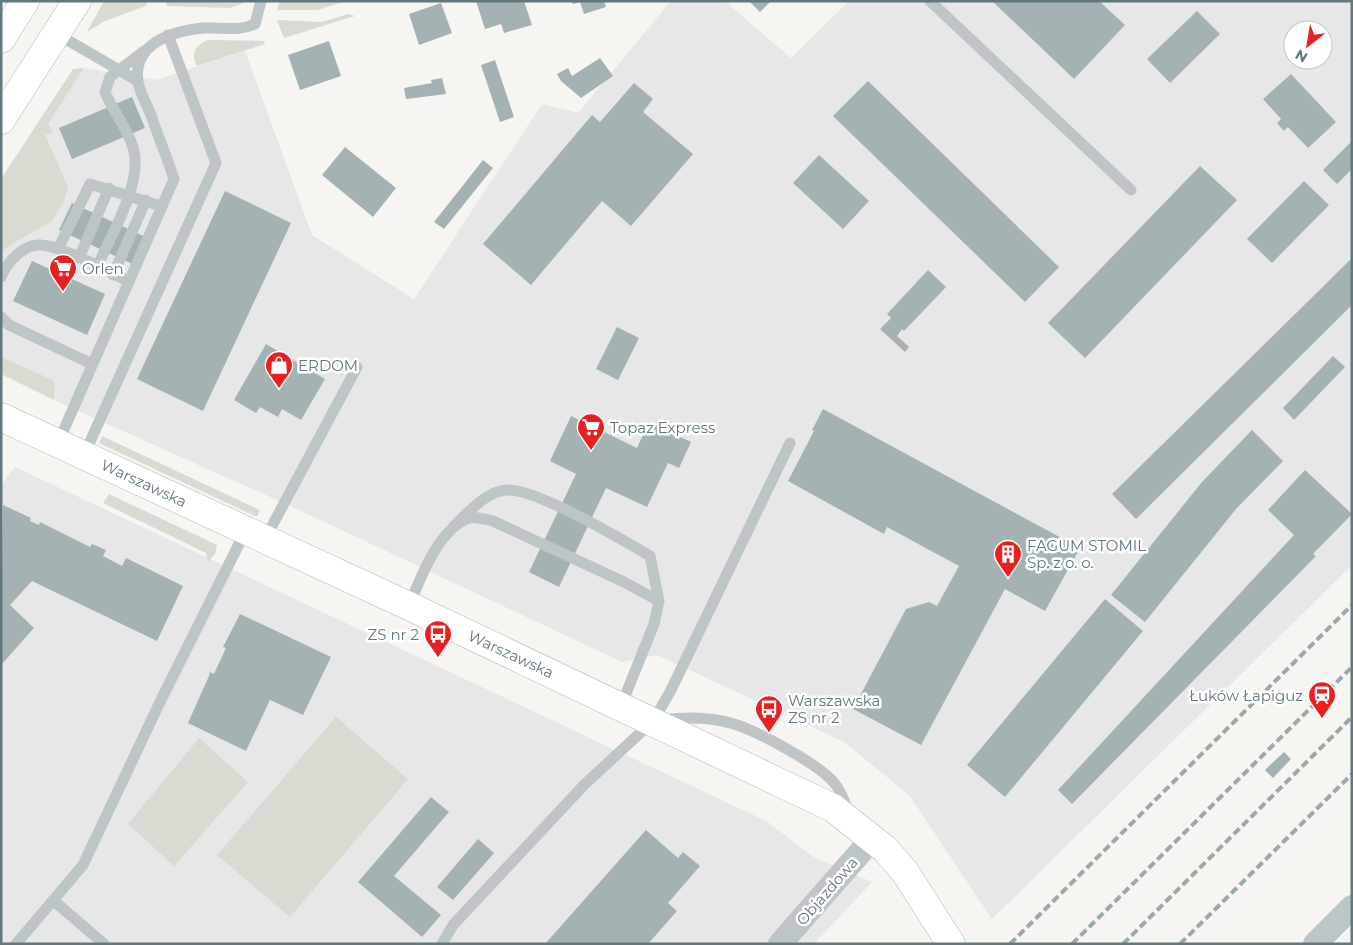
<svg xmlns="http://www.w3.org/2000/svg" width="1353" height="945" font-family="Montserrat,sans-serif">
<style>
.built{fill:#e6e7e6;fill-rule:evenodd}
.green{fill:#d7dbd1}
.building{fill:#a5b2b4}
.lines{fill:none;stroke-linecap:round;stroke-linejoin:round}
.primary-casing{stroke:#b0b7b9;stroke-width:29}
.lane{stroke:#bec5c7;stroke-width:11}
.street{stroke:#bec5c7;stroke-width:24}
.primary{stroke:#fff;stroke-width:28}
.rail{stroke:#9da8ab;stroke-width:4;stroke-dasharray:8 4;stroke-linecap:butt}
.labels{text-anchor:middle;dominant-baseline:central;stroke-width:5;stroke-linejoin:round;paint-order:stroke}
.poi-label{font-size:15px;fill:#60787e;stroke:#fff;text-anchor:start}
.street-label{font-size:15px;fill:#60787e;stroke:#fff}
</style>
<rect width="100%" height="100%" fill="#f6f5f2"/>
<path class="built" d="M671 1H725L791 58 849 1H1352V565L992 919 910 796 844 742 657 655 622 662 299 510 54 400 55 394 53 380 1 357V251L52 221 68 187 44 135 48 124 84 68 156 80 245 51 312 235 414 299 542 104 578 113ZM1293 30H1323V60H1293Z
M15 467 768 822 812 856 872 882 814 944H1V485Z"/>
<path class="green" d="M104 1H147L146 6 105 21 87 32Z
M165 1H244V3L230 8 167 6Z
M280 1H347L317 10H277Z
M348 14 355 16 284 38 277 20 322 22Z
M208 40 264 41 265 44 197 66C190 54 195 45 208 40Z
M84 68 48 124 53 132 45 135 68 187 64 201 52 221 1 251V179L73 69Z
M1 357 53 380 55 385 54 400 1 374Z
M102 436 260 510 257 517 99 443Z
M109 494 217 545 215 554 208 561 206 553 103 503Z
M336 717 408 779 290 917 217 855Z
M199 738 248 782 174 866 128 824Z"/>
<path class="building" d="M476 1H524L532 25 504 33 501 24 485 29Z
M572 1H604L606 7 584 14 580 2 573 4Z
M749 1H771L760 12Z
M992 1H1099L1125 25 1074 79Z
M441 3 452 33 419 45 409 14Z
M1197 11 1220 34 1170 83 1147 59Z
M329 41 341 76 300 90 288 55Z
M600 58 613 76 581 98 561 81 557 74 568 68 572 76Z
M495 60 514 117 500 122 481 65Z
M1291 74 1336 122 1308 148 1288 127 1284 131 1277 123 1281 119 1263 99Z
M442 78 446 94 406 99 404 88 432 83 431 80Z
M868 81 1059 267 1025 302 833 116Z
M634 83 653 99 643 112 693 154 631 226 602 201 531 285 483 244 592 115 600 122Z
M132 97 145 128 72 159 59 128Z
M1352 141V169L1337 184 1323 170Z
M345 147 396 188 373 217 322 175Z
M819 155 869 201 843 229 793 183Z
M483 160 493 168 444 229 434 222Z
M1200 166 1237 200 1085 358 1048 323Z
M1304 181 1329 205 1272 263 1247 239Z
M225 191 291 223 203 411 137 379Z
M72 203 152 240 139 267 59 230Z
M1352 258V305L1136 519 1112 494Z
M32 261 105 294 87 335 13 301Z
M928 270 946 287 904 331 902 329 897 336 909 347 905 352 880 329 891 318 887 314Z
M617 327 639 338 618 380 596 369Z
M266 344 325 379 301 420 282 409 278 417 260 407 256 413 234 400Z
M1333 356 1345 367 1294 420 1283 408Z
M823 409 1080 548 1045 611 1005 589 921 745 853 709 906 609 929 602 937 606 959 566 887 527 884 534 788 481 814 431 812 430Z
M571 416 637 448 649 422 691 442 679 468 668 463 647 507 606 488 559 587 529 572 576 474 550 461Z
M1252 430 1283 461 1236 509 1145 622 1111 595 1202 482Z
M1305 470 1352 514 1313 554 1316 556 1072 804 1058 790 1294 535 1268 510Z
M3 505 31 518 30 521 39 525 40 522 90 547 92 544 106 550 103 556 122 566 126 558 183 586 157 641 32 581 10 605 34 628 1 665Z
M1105 599 1143 631 1005 797 967 765Z
M240 614 331 657 303 715 270 700 246 751 188 723 209 676 210 672 214 674 226 648 223 647Z
M1284 752 1291 759 1273 778 1265 770Z
M431 797 449 812 394 876 441 915 422 937 358 882Z
M646 830 678 858 683 852 700 866 668 903 677 911 648 944H545Z
M478 839 494 853 453 900 437 887Z"/>
<g class="lines">
<g class="primary-casing">
<path id="primary" d="M1 39 25 1
M1 120 77 1
M1 417 409 606 833 808 885 849 905 872 951 944"/>
</g>
<path class="lane" d="M930 1 1131 190
M57 34 138 81
M58 249 90 184 161 206
M79 258 109 188
M97 267C111 235 144 182 133 147 127 128 113 111 105 92L110 77 144 51
M113 275 146 200
M1 277C7 263 21 246 38 245 57 243 109 272 128 281
M1 317 9 325 92 364
M58 443 174 179C167 158 159 138 152 118 148 106 140 94 138 82 132 43 173 31 203 28 221 27 238 32 255 24L261 1
M84 455 216 163 168 35
M454 526C468 513 486 491 507 490 535 488 623 540 650 556L659 601 654 624 621 706
M265 539 357 367
M409 606C420 579 439 527 470 518 476 516 486 520 493 521L624 582 659 601
M662 720C685 717 712 717 734 724 757 731 821 765 835 784 841 791 845 802 848 811
M54 901 104 944
M16 944 83 865 159 704 246 530
M442 944 453 925 584 785 653 721 670 692 790 443"/>
<path class="street" d="M780 944 873 838
M1315 944 1352 907"/>
<use href="#primary" class="primary"/>
<path class="rail" d="M1010 944 1352 605
M1072 944 1352 667
M1123 944 1352 717
M1180 944 1352 774"/>
</g>
<defs>
<g id="supermarket-pin" transform="scale(1.4375)"><path d="M0 17L-7.5 6A9.5 9.5 0 1 1 7.5 6Z" fill="#e91f20" stroke="#fff"/><path d="M-6-5.5h2.5l.6 2H6L4.5 2H-2.5L-4.4-4H-6ZM-1.5 3.2a1.3 1.3 0 1 0 .1 0ZM3 3.2a1.3 1.3 0 1 0 .1 0Z" fill="#fff"/></g>
<g id="shop-pin" transform="scale(1.4375)"><path d="M0 17L-7.5 6A9.5 9.5 0 1 1 7.5 6Z" fill="#e91f20" stroke="#fff"/><path d="M-5-2.5h2.3a2.7 3.5 0 0 1 5.4 0H5L5.5 6h-11ZM-1.5-2.5h3a1.5 2.3 0 0 0-3 0Z" fill="#fff"/></g>
<g id="building-pin" transform="scale(1.4375)"><path d="M0 17L-7.5 6A9.5 9.5 0 1 1 7.5 6Z" fill="#e91f20" stroke="#fff"/><path d="M-4-6H4V6H1V3H-1V6H-4ZM-2.5-4.3h1.7v1.8h-1.7ZM.8-4.3h1.7v1.8H.8ZM-2.5-1h1.7V.8h-1.7ZM.8-1h1.7V.8H.8Z" fill="#fff"/></g>
<g id="bus-pin" transform="scale(1.4375)"><path d="M0 17L-7.5 6A9.5 9.5 0 1 1 7.5 6Z" fill="#e91f20" stroke="#fff"/><path d="M-5-6H5V4H4V6H2V4H-2V6H-4V4H-5ZM-3.5-4V0h7V-4ZM-3.5 1.2v1.5H-2V1.2ZM2 1.2v1.5H3.5V1.2Z" fill="#fff"/></g>
<g id="station-pin" transform="scale(1.4375)"><path d="M0 17L-7.5 6A9.5 9.5 0 1 1 7.5 6Z" fill="#e91f20" stroke="#fff"/><path d="M-3-6H3Q5-6 5-4V2Q5 4 3 4L4.5 6H3L1.5 4h-3L-3 6H-4.5L-3 4Q-5 4-5 2V-4Q-5-6-3-6ZM-3.5-4v3h7v-3ZM-3.5 1v1.5H-2V1ZM2 1v1.5H3.5V1Z" fill="#fff"/></g>
</defs>
<g fill-rule="evenodd">
<use href="#supermarket-pin" x="63" y="268"/>
<use href="#shop-pin" x="279" y="365"/>
<use href="#supermarket-pin" x="591" y="427"/>
<use href="#building-pin" x="1008" y="554"/>
<use href="#bus-pin" x="438" y="634"/>
<use href="#station-pin" x="1322" y="695"/>
<use href="#bus-pin" x="769" y="709"/>
</g>
<g class="labels">
<g class="poi-label">
<text x="82" y="268">Orlen</text>
<text x="298" y="365">ERDOM</text>
<text x="610" y="427">Topaz Express</text>
<text x="1027" y="545">FAGUM STOMIL<tspan x="1027" dy="17">Sp. z o. o.</tspan></text>
<text x="419" y="634" text-anchor="end">ZS nr 2</text>
<text x="1303" y="695" text-anchor="end">Łuków Łapiguz</text>
<text x="788" y="700">Warszawska<tspan x="788" dy="17">ZS nr 2</tspan></text>
</g>
<g class="street-label">
<text transform="translate(144 483) rotate(25)">Warszawska</text>
<text transform="translate(511 654) rotate(25)">Warszawska</text>
<text transform="translate(827 891) rotate(-49)">Objazdowa</text>
</g>
</g>
<rect width="1353" height="945" fill="none" stroke="#60787e" stroke-width="5"/>
<g transform="translate(1308 45) rotate(211)"><circle r="24" fill="#ffffff" stroke="#bfc9cb"/>
<path d="M0-4L9 19L0 12L-9 19Z" fill="#e91f20"/>
<text y="-8" font-size="14" font-weight="bold" text-anchor="middle" fill="#60787e">N</text>
</g>
</svg>
